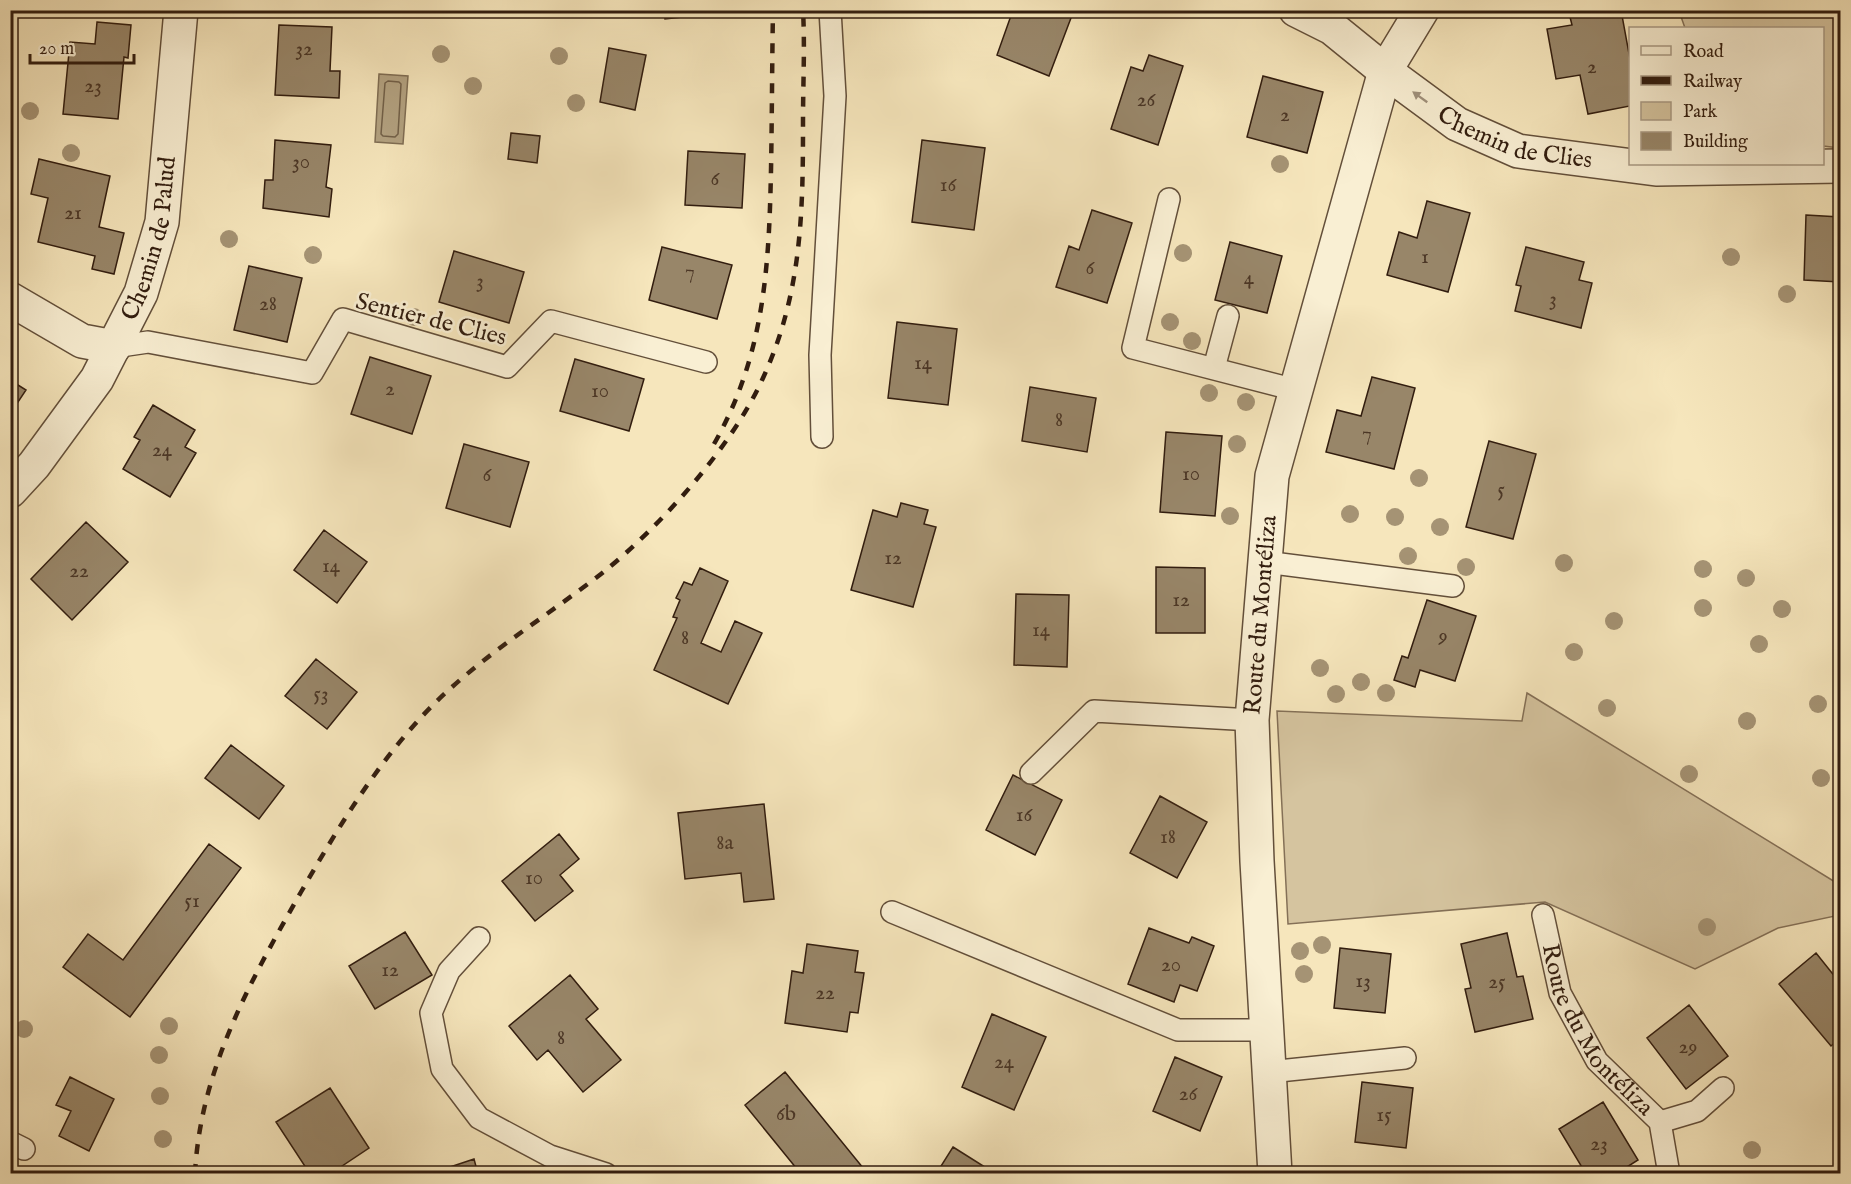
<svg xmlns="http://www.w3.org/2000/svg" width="1851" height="1184" font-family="'IM FELL English',serif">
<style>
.green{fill:#d5c49f;stroke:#847057;stroke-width:1.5}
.water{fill:#b3a281;stroke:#7f6d53;stroke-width:1.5}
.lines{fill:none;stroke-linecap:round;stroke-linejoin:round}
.shore{stroke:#726048;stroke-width:1.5}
.building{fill:#988669;stroke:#321d0f;stroke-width:1.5}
.lane-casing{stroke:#634f3a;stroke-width:24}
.street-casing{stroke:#634f3a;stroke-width:36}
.lane{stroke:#f9efd3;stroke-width:21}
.street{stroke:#f9efd3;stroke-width:33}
.rail{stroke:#321d0f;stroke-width:4.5;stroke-dasharray:10 10;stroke-linecap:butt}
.tree{fill:#a59374}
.oneway{fill:#9f907b}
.labels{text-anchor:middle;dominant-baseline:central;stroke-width:5;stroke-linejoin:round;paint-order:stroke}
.number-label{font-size:21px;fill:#4c3726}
.street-label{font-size:24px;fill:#321d0f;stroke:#f9efd3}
</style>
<rect width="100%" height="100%" fill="#f6e6bc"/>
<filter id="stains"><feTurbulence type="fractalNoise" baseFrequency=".00333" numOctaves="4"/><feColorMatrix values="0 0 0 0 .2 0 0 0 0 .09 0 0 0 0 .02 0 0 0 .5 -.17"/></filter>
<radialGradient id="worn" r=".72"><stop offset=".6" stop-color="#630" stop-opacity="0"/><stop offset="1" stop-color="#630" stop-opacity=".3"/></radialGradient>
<path class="green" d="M1679 11H1840V148L1823 146 1822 28H1685Z
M1527 693 1840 885V915L1778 928 1695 969 1545 902 1288 924 1277 711 1522 721Z"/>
<path class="water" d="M379 74 408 76 403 144 375 142Z"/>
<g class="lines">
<path class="shore" d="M388 81 399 82 401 84 398 134 395 137 383 136 381 134 385 83Z"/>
</g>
<path class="building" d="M664 10H729V12L665 19Z
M1013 10H1074L1049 76 997 55Z
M1584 10H1621L1630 59V106L1588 114 1580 75 1556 79 1547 29 1572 25 1569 13Z
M97 22 131 25 128 58 124 57 118 119 63 114 70 42 95 44Z
M279 25 332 27 330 71H340L339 98 275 95Z
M609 48 646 55 635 110 600 102Z
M1149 55 1183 66 1158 145 1111 129 1131 67 1143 71Z
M1263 76 1323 92 1307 153 1247 137Z
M511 133 540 136 537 163 508 159Z
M275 140 331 145 326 187 332 189 329 217 263 208 265 180H273Z
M922 140 985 148 974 230 912 222Z
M688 151 745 154 742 208 685 205Z
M39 159 110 176 99 227 124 233 114 274 92 269 95 256 38 242 48 198 31 194Z
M1427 201 1470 213 1448 292 1387 275 1399 232 1417 238Z
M1092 210 1132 223 1107 303 1056 287 1069 246 1079 250Z
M1806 215 1840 217V282L1804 280Z
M1230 242 1282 256 1267 313 1215 300Z
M662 247 732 265 717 319 649 300Z
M1526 247 1584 262 1579 280 1592 283 1581 328 1515 311 1521 286 1516 285Z
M454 251 524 272 509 323 439 302Z
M249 266 302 278 287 342 234 330Z
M897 322 957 329 948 405 888 398Z
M370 357 431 376 412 434 351 414Z
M575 359 644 379 629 431 560 411Z
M1372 377 1415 388 1394 469 1326 452 1337 410 1361 416Z
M10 380 26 390 10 414Z
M1030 387 1096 398 1087 452 1022 441Z
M153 405 195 430 185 447 196 453 170 497 123 469 140 440 134 437Z
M1166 432 1222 436 1215 516 1160 512Z
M1489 441 1536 454 1513 539 1466 527Z
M464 444 529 462 510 527 446 508Z
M901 503 928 510 924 524 936 527 913 607 851 590 873 510 897 517Z
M86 522 128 562 72 620 31 579Z
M324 530 367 562 337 603 294 570Z
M1156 567 1205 568V633H1156Z
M700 568 728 581 701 643 721 652 735 621 762 633 728 704 654 670 677 618 673 617 680 600 676 598 684 582 692 585Z
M1016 594 1069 595 1067 667 1014 665Z
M1427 600 1476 616 1455 681 1420 670 1415 687 1394 680 1402 656 1408 658Z
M316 659 357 692 327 729 285 696Z
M231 745 284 786 259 819 205 778Z
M1013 775 1062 800 1035 855 986 830Z
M1160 796 1207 822 1177 878 1130 853Z
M764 804 774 899 744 902 741 873 685 879 678 813Z
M559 834 579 859 560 875 573 891 535 921 502 881Z
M209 844 241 868 130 1017 63 967 88 934 123 960Z
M1149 928 1189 943 1192 937 1214 946 1197 991 1180 985 1174 1002 1128 984Z
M405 932 432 975 375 1009 349 966Z
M1507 933 1517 977 1523 976 1533 1019 1475 1032 1465 989 1471 988 1461 944Z
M807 944 858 951 855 972 864 973 858 1013 850 1012 847 1032 785 1023 792 971 803 973Z
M1340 948 1391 954 1385 1013 1334 1008Z
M1816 953 1840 983V1038L1831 1046 1779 984Z
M570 975 598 1009 586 1019 621 1060 583 1092 548 1050 537 1060 509 1026Z
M1689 1005 1728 1056 1686 1089 1647 1038Z
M992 1014 1046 1037 1014 1110 962 1087Z
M1175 1057 1222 1077 1200 1131 1153 1111Z
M785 1072 868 1174H801L745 1105Z
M70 1077 114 1099 89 1151 59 1136 71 1111 56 1105Z
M1362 1082 1413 1088 1406 1148 1355 1142Z
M330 1088 369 1148 330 1174H310L276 1122Z
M1603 1102 1638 1160 1616 1174H1586L1559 1129Z
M953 1147 996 1174H936Z
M474 1159 478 1174H429Z"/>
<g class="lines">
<g class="lane-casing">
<g id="lane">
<path d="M1169 199 1133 348 1296 390"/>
<path d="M114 347 148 342 312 373 343 319 507 367 551 321 706 362"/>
<path d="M1214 368 1228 316"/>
<path d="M822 437 820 355 835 96 830 10"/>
<path d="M1265 562 1453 586"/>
<path d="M1031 773 1094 711 1252 720"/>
<path d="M892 912 1178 1030H1267"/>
<path id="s1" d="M1543 915 1560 993 1597 1061 1660 1122 1669 1174"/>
<path d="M479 938 449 971 431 1013 442 1069 479 1118 550 1156 606 1174"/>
<path d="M1269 1072 1405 1058"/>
<path d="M1660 1122 1697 1111 1723 1088"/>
<path d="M10 1142 24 1149"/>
</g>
</g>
<g class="street-casing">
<g id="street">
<path id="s2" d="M1296 10 1332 28 1385 71 1457 124 1518 151 1656 169 1840 166"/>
<path d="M10 299 82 341 114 347"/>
<path id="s3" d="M10 491 34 465 97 379 141 293 162 222 181 10"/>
<path id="s4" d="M1275 1174 1257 861 1252 720 1272 476 1385 71 1422 10"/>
</g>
</g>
<use href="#lane" class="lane"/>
<use href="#street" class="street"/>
<path class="rail" d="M714 444C764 356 769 269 771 170 772 117 772 64 773 10
M195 1174C200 1070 251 980 301 892 343 819 389 743 452 687 499 645 552 612 601 574 660 527 732 447 763 378 802 293 803 213 803 121 803 84 805 47 803 10"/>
</g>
<g class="tree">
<circle cx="441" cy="54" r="9"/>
<circle cx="559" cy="56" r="9"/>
<circle cx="473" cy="86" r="9"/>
<circle cx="576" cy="103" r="9"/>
<circle cx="30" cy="111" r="9"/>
<circle cx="71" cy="153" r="9"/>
<circle cx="1280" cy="164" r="9"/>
<circle cx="229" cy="239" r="9"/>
<circle cx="1183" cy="253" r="9"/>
<circle cx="313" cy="255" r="9"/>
<circle cx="1731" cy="257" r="9"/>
<circle cx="1787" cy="294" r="9"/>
<circle cx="414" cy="317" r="9"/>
<circle cx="1170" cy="322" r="9"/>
<circle cx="1192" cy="341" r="9"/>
<circle cx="1209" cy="393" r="9"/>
<circle cx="1246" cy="402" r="9"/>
<circle cx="1237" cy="444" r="9"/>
<circle cx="1419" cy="478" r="9"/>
<circle cx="1350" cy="514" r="9"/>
<circle cx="1230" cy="516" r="9"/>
<circle cx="1395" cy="517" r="9"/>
<circle cx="1440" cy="527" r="9"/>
<circle cx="1408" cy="556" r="9"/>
<circle cx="1564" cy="563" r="9"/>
<circle cx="1466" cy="567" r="9"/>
<circle cx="1703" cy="569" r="9"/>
<circle cx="1746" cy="578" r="9"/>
<circle cx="1703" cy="608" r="9"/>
<circle cx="1782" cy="609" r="9"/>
<circle cx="1614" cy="621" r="9"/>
<circle cx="1759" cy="644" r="9"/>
<circle cx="1574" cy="652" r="9"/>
<circle cx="1320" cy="668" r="9"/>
<circle cx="1361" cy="682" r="9"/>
<circle cx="1386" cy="693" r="9"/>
<circle cx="1336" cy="694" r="9"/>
<circle cx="1818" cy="704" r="9"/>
<circle cx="1607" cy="708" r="9"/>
<circle cx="1747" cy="721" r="9"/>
<circle cx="1689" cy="774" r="9"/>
<circle cx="1821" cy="778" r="9"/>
<circle cx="1707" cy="927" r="9"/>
<circle cx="1322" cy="945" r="9"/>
<circle cx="1300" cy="951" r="9"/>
<circle cx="1304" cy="974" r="9"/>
<circle cx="169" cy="1026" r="9"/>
<circle cx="24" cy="1029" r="9"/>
<circle cx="159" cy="1055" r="9"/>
<circle cx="160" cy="1096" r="9"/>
<circle cx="163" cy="1139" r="9"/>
<circle cx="1752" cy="1150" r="9"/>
</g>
<defs><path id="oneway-solid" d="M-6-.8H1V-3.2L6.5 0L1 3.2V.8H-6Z" transform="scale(1.5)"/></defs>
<use class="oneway" href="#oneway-solid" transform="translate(1420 97) rotate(-144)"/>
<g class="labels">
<g class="number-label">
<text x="304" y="49">32</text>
<text x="1592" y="67">2</text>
<text x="93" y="86">23</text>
<text x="1146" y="100">26</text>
<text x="1285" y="115">2</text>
<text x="301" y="162">30</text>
<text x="715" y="179">6</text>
<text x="948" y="185">16</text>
<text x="73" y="213">21</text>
<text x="1425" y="257">1</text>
<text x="1090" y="268">6</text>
<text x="690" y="272">7</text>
<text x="1249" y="278">4</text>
<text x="480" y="281">3</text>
<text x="1553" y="299">3</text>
<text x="268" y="304">28</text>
<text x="923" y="363">14</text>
<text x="390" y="389">2</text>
<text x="600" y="391">10</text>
<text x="1059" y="420">8</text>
<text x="1367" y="434">7</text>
<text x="162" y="450">24</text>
<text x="1191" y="474">10</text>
<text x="487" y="475">6</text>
<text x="1501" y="490">5</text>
<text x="893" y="558">12</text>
<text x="331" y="566">14</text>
<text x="79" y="571">22</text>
<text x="1181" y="600">12</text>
<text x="1041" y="630">14</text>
<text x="1443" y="636">9</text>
<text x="685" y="638">8</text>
<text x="321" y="694">53</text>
<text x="1024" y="815">16</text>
<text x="1168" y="837">18</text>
<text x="725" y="843">8a</text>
<text x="534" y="878">10</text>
<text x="192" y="901">51</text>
<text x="1171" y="965">20</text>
<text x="390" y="970">12</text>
<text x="1363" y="981">13</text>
<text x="1497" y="982">25</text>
<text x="825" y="993">22</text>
<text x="561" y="1038">8</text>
<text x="1688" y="1047">29</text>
<text x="1004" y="1062">24</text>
<text x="1188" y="1094">26</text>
<text x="786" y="1114">6b</text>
<text x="1384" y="1115">15</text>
<text x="1599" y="1144">23</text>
</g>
<g class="street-label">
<text stroke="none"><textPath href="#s2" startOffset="258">Chemin de Clies</textPath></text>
<text stroke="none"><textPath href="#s3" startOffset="294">Chemin de Palud</textPath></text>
<text transform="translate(431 320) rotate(14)">Sentier de Clies</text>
<text stroke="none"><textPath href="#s4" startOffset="560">Route du Montéliza</textPath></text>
<text stroke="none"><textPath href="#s1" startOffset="130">Route du Montéliza</textPath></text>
</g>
</g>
<rect width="1851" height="1184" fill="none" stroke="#f6e6bc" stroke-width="36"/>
<rect x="12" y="12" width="1827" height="1160" fill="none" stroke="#321d0f" stroke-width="3"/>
<rect x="18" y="18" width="1815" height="1148" fill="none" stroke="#321d0f" stroke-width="1.5"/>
<rect x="1629" y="27" width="195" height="138" fill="#f9efd3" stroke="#a99b85" stroke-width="1.5"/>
<rect x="1641" y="46" width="30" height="9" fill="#f9efd3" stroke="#a99b85" stroke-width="1.5"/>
<text x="1683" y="57" font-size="18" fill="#321d0f">Road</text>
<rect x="1641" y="76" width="30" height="9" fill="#321d0f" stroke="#a99b85" stroke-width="1.5"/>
<text x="1683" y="87" font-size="18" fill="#321d0f">Railway</text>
<rect x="1641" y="102" width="30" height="18" fill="#d5c49f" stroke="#a99b85" stroke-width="1.5"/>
<text x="1683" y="117" font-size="18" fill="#321d0f">Park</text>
<rect x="1641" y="132" width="30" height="18" fill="#988669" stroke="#a99b85" stroke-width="1.5"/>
<text x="1683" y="147" font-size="18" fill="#321d0f">Building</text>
<path d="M30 54v9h104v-9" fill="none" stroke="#321d0f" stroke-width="3"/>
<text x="39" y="54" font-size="18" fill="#321d0f" stroke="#f9efd3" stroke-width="4.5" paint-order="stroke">20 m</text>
<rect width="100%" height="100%" filter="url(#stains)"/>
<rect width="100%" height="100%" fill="url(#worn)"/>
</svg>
